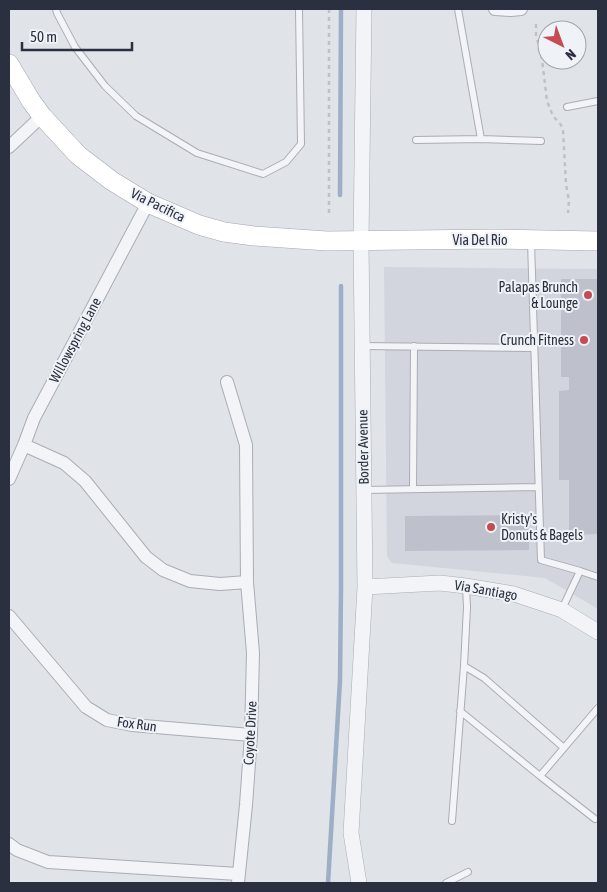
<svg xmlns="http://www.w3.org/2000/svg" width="607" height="892" font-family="'Asap Condensed',sans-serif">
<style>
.built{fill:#d2d5dd}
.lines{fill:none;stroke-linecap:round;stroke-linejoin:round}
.stream{stroke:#9daec6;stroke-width:4.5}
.building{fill:#bec1cb}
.service-casing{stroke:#a9adb5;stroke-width:8}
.minor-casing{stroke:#a9adb5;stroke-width:14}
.tertiary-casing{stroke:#a9adb5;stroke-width:16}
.primary-casing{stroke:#a0a6b3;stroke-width:20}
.path{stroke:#bfc1c7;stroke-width:2.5;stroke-dasharray:4 4;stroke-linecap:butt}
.service{stroke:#f3f4f7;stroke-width:6}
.minor{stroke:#f3f4f7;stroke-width:12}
.tertiary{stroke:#f3f4f7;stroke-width:15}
.primary{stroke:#fff;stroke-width:19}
.poi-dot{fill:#c64c54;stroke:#eff2f6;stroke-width:2}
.labels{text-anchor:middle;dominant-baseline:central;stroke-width:4;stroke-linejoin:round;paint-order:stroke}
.street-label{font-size:14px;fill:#2a303f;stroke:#eff2f6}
.poi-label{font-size:14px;fill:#2a303f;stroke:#eff2f6;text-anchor:end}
</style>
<rect width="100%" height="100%" fill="#e0e3e8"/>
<path class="built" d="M384 267 598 269V609L545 578 392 563 387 556Z"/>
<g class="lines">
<path class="stream" d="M340 195 341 9
M328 883 340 680 341 588V286"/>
</g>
<path class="building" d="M561 279H598V534L569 535V480H559V391L569 390V377H561Z
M529 515V550L405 551V516Z"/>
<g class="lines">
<g class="service-casing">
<path id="service" d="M56 9 57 13 75 47 105 86 136 116 197 153 263 174 286 162 301 144 299 9
M458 9 481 139
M567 107 598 101
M416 140 481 139 541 141
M531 242 541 560 580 571
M362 346 534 348
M413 489 414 346
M365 490 538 487
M562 609 580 571 598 577
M464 666 484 678 564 748
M460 711 540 776
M595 819 540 776 598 708
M452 821 464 666 467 607 466 587
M446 883 468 872"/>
</g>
<g class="minor-casing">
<path id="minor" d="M495 9 511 10 521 9
M9 147 42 116
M227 382 246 445 247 582 253 653 251 735 246 805 238 883
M24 445 64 463 85 481 146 557 163 570 190 581 220 584 247 582
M9 479 24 445 34 418 148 203
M9 616 86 707 107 720 132 725 251 735
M9 844 17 850 48 862 238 874"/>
</g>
<g class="tertiary-casing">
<path id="tertiary" d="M365 587 440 583 466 586 514 594 562 610 598 632
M359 883 351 833 365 587 361 241 364 9"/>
</g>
<g class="primary-casing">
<path id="primary" d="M9 64 31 101 42 116 78 155 112 181 148 203 199 225 224 232 254 236 327 241 495 239 598 241"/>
</g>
<path class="path" d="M329 9V213
M536 24V36L541 51 547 101 553 116 561 125 563 130 566 184 569 201 568 213"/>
<use href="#service" class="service"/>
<use href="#minor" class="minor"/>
<use href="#tertiary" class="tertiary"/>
<use href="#primary" class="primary"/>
</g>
<g class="poi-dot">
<circle cx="588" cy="295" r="5"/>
<circle cx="584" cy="340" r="5"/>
<circle cx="491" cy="527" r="5"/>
</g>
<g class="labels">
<g class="street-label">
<text transform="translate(158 205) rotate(26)">Via Pacifica</text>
<text x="480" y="240">Via Del Rio</text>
<text transform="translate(75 340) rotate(-62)">Willowspring Lane</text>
<text transform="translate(363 447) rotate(-91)">Border Avenue</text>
<text transform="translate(486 590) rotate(10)">Via Santiago</text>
<text transform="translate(137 724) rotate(8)">Fox Run</text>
<text transform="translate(250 733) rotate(-87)">Coyote Drive</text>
</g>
<g class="poi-label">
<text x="578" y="287">Palapas Brunch<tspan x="578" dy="16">&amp; Lounge</tspan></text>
<text x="574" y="340">Crunch Fitness</text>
<text x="501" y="519" text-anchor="start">Kristy's<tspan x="501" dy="16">Donuts &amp; Bagels</tspan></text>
</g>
</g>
<rect width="607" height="892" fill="none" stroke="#2a303f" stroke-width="20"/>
<g transform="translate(562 45) rotate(138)"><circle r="24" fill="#eff2f6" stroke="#a0a4ad"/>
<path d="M0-4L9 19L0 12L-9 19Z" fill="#c64c54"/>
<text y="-8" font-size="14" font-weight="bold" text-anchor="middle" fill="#2a303f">N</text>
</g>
<path d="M22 42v8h110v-8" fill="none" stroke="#2a303f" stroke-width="2.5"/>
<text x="30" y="42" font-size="15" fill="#2a303f" stroke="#eff2f6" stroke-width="4" paint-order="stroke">50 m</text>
</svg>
